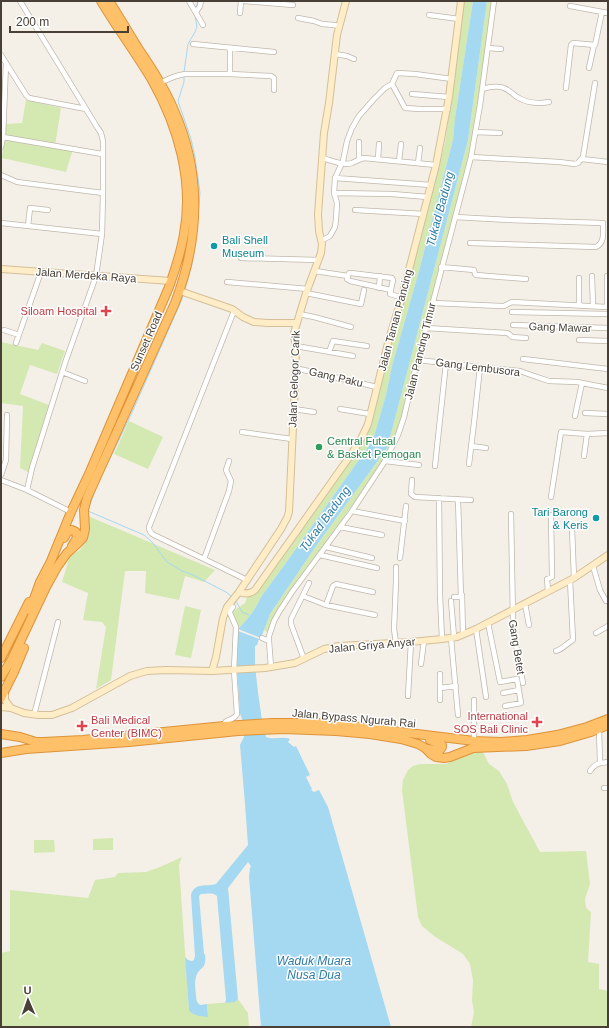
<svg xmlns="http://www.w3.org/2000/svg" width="609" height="1028" font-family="Arial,sans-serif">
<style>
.green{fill:#d4e8b1}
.water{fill:#a5d8f1}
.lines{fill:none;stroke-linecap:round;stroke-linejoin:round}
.stream{stroke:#a5d8f1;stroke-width:1}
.street-casing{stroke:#c0b7ab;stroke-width:6}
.secondary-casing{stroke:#d4bf98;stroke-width:8}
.highway-casing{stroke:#de9338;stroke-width:10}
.street{stroke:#fff;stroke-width:4.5}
.secondary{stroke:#ffedc8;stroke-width:6}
.highway{stroke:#fec069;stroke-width:8}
.culture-dot{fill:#0f9aa8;stroke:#fff;stroke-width:1.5}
.health-dot{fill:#e0444e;stroke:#fff;stroke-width:1.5}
.leisure-dot{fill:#2e9e5b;stroke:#fff;stroke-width:1.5}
.labels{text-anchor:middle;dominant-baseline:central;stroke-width:3;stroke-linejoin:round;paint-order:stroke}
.culture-label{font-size:11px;fill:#0d838f;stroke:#fff;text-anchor:start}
.street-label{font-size:11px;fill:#484037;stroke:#fff}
.health-label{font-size:11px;fill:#be3a42;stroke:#fff;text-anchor:end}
.leisure-label{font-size:11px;fill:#27864d;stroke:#fff;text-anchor:start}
.water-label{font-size:12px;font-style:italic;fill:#2c7ba5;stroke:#fff}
</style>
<rect width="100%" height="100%" fill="#f4f0e8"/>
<path class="green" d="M464 1H473L455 118 453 140 419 271 392 366 386 395 373 440 288 560 261 597C256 609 247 620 238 629L232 612 245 603 248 595 255 593 274 569 326 496 364 441 369 430 380 385 420 240 445 143 454 80Z
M487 1H492L477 112 470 155 428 314 419 343 400 423 390 448 371 479 311 563 268 633 264 630 270 614 316 546 387 448 388 445 468 140Z
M26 100 61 108 55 146 73 149 66 172 2 158 6 124 22 123Z
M1 342 38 350 42 343 65 351 57 374 30 365 20 394 49 405 28 472 20 468 23 406 1 403Z
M129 421 163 437 148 469 114 454Z
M88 516 215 570 204 582 185 576 179 600 145 593 146 571H125L111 680 96 689 106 627 102 622 83 620 88 593 62 582 70 555 80 550 87 540Z
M185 606 201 610 191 658 175 655Z
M474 752H483L489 764 499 771 507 784 513 802 540 852 586 851 590 884 585 899 586 908 591 912 588 962 599 964V989L608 991V1027H471L474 1012 472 1001 473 980 470 964 463 954 434 936 422 926 418 917 402 790 403 780 408 770 413 766 420 764H446Z
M113 838V850H93V839Z
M34 840H54L55 852 34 853Z
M182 857 179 865 189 1010 208 1017 207 1004 235 1002 238 999 248 1013 249 1027H1V953L10 951V890L88 898 95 880 115 877 118 873 146 872 160 867Z"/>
<path class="water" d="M473 1H487L468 140 388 445 387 448 316 546 270 614 261 638 238 629C247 620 256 609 261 597L288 560 373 440 386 395 392 366 419 271 453 140 455 118Z
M238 631 259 639 257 645 255 646V666L258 692 262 721 244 722 242 719 240 713 237 668Z
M265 733 266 737C273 740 282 736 290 739L288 742 294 747 296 746 310 775 306 777 312 789 311 790 314 792 319 790 328 807 391 1027H261L249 877 250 868 251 866 248 862 228 888 238 999 235 1002 225 1003 226 1000 217 896C213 892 206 894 201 894L199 896 204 954H205C207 971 199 966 196 977 194 983 196 996 197 1002L200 1005 207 1004 208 1017C201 1016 193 1016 189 1010L185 957 188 960 192 961 194 960 195 956 191 895C194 882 207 887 216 884L248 845 245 804 240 745 244 737V734Z"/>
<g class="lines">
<path class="stream" d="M196 8 198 1
M184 72 188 44 195 32 197 27 195 15
M184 76V82L178 101 191 139 195 157 200 193 196 239 192 264 185 289
M97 485 130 417 182 299 183 294
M89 507 95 491
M88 510V511L144 535 152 542 167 562 182 571 193 575 226 592 232 597
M236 601 242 612 249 615"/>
<g class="street-casing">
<path id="street" d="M20 1 97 127 101 133 103 141V193L102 234 96 276 66 360 32 468 27 490
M189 1 203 25
M244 1 293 5
M570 6 608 13
M196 12 200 6 201 1
M240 13 241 1
M429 15 459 19
M298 18 314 21 322 24 334 25 339 26
M193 44 274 52
M488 48 501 49
M335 54 347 56 354 59
M1 55 26 95 29 98 86 109
M589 68 594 45
M230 74V48
M160 83C168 79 176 75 185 74H230L271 76 274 78V90
M392 84 405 108 420 109H448
M566 88 571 45 573 43 595 45 602 12
M482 89C489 87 497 85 504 88 509 90 513 94 517 97 527 103 538 104 549 102
M412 94 449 97
M475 132 500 133
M3 137 102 154
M359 142V159
M1 147 3 137 6 63
M471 157 559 162 575 164 578 163 583 157 595 83
M322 158C331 160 343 166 352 163 357 161 359 159 364 158L436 165
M378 159 379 144
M582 159 608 162
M399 161 401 144
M418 163 420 148
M1 175 17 182 103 193
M335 178 431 185
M334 193 392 194 428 197
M355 210 424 214
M455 217 509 220 603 223C603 232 605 243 596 247L470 243
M1 223 102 234
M28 226 30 208 48 210
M321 241 330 236 335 227 336 219 337 203 334 193 335 178 343 161 347 141 352 128 359 116 374 99 385 88 392 84 397 73 415 74 452 79
M241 258 319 260
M441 267 474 270 475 274 476 275 526 279
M315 271 348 276 349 273H351L392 278 393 280 390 294 400 297
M348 276 347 279 350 281 391 290
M592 276 593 306
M227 282 308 289
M379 288 380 276
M306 293 361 304 364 290
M433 303 501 306H504L512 302 607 307V276
M579 305V278
M234 311 149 527C149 531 150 533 154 535L204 559 247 580
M512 312 608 314
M299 314 314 317 351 327
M513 325 608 328
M426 328 507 333 509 334 512 337 526 338
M4 330 19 335
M579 340 608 341
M16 343 41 272
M296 346 353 356
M329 352 333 341 367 346
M523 359 608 369
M418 360 497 369 520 371 534 376 549 381 577 382 608 388
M295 368 377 387
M62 372 85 381
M294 409 314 412
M340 409 370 414
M585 413 608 414
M575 416 582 383
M242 432 292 439
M471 446 486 448
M584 456 587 434
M385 461 419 465
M469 464 474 423 480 367
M435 466 446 363
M1 475 6 460 7 415
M1 480 27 490 71 512
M412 480 411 494 415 497 471 500
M551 497 561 432 587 434 608 433
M439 498 440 595 442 639
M352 511 405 521
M511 514 513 620 517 652 523 683
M340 527 382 535
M572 529 574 578
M326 547 372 558
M320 555 377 568
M400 558 406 506
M204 559 229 491 231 481 226 470 229 461
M593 566 600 590 606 601
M396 567V581L394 629 396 643
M548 591 547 579 552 577 551 515
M462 595 463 635
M303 596 326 605 375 615
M454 597H461L458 499
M451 601 454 637
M525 604 529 625
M326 605 333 586 336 584 373 592
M488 623 500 682 517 679 521 703 505 706
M476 629 486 697
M596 633 608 626
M262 638 269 641
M451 638 458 715
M556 651C563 649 567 643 573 640L570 580
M304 659 291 624V619L309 583
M421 664 424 641
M271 667 269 641V636L274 621 279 612 292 592 352 511 385 461 398 435 404 417 413 378 471 157 480 105 494 1
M440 674V688
M503 693 519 690
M408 696 411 642
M440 700V688L456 686
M474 700V741
M34 715 58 622
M224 726C224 718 233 722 237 714L234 670 236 627 230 613V611L233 607
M599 729 600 763
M590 771C595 763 600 763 608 762
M604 788H608"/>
</g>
<g class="secondary-casing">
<path id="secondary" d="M1 269 171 281
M180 291 232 309 243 317 254 322 268 323H296
M239 592C244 594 250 594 255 590L350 456 361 439 368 424 389 339 402 297 436 165 449 97 461 1
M212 671 216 657 223 618 227 607 239 592 281 529 287 518 289 512 295 385 296 346 294 337V333L306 293 321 253 322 244 319 231 318 214 324 133 329 103 337 35 346 1
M5 691V700L11 708
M1 707 11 708 24 713 38 715H52L72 708 130 676 147 671 166 670 212 671 265 668 295 663 324 649 339 646 411 642 442 639 457 637 476 629 574 578 608 555"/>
</g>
<g class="highway-casing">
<path id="highway" d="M64 538 68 531 72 530 76 532 77 538 72 546
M30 610 40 582 51 561 71 512 89 474 169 287C175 270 181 252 184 234 194 181 178 126 152 80 136 53 117 28 101 1
M1 658 29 602
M1 677 12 659 46 587 57 567 67 553 77 544 83 538 85 529 84 510 87 498 175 303C200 238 202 172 173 108 164 87 151 67 138 48 128 32 119 16 109 1
M1 698 14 672 24 648
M1 734 20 737 36 742H43L83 740 224 726 272 723H318L360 727 474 741 501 742 527 740 557 735 587 727 608 719
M428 749 439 751 442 747V745L440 744 430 740
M1 753 26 749 129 742 238 731 283 729 336 731 370 734 401 739 418 744 425 748 431 754 436 757 444 758 450 757 473 748 526 746 560 741 591 732 608 725"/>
</g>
<use href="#street" class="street"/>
<use href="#secondary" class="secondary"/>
<use href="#highway" class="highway"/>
</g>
<g class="culture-dot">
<circle cx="214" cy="246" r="4"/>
<circle cx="596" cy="518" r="4"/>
</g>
<g class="health-dot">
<path d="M104 305h4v4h4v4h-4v4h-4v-4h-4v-4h4z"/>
<path d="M535 716h4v4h4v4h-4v4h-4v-4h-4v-4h4z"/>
<path d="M80 720h4v4h4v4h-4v4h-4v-4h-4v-4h4z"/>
</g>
<circle class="leisure-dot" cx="319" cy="447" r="4"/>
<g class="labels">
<g class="culture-label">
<text x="222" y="240">Bali Shell<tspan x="222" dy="13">Museum</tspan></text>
<text x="588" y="512" text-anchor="end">Tari Barong<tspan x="588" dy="13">&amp; Keris</tspan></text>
</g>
<g class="street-label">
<text transform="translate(86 275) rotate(4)">Jalan Merdeka Raya</text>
<text transform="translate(395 320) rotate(-75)">Jalan Taman Pancing</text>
<text transform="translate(560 327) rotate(2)">Gang Mawar</text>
<text transform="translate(146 341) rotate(-66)">Sunset Road</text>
<text transform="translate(420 351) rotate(-76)">Jalan Pancing Timur</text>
<text transform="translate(478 367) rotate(7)">Gang Lembusora</text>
<text transform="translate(336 377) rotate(13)">Gang Paku</text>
<text transform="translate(294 379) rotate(-88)">Jalan Gelogor Carik</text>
<text transform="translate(372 645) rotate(-5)">Jalan Griya Anyar</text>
<text transform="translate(517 647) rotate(81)">Gang Betet</text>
<text transform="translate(354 718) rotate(5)">Jalan Bypass Ngurah Rai</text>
</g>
<g class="health-label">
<text x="97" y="311">Siloam Hospital</text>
<text x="528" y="716">International<tspan x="528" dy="13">SOS Bali Clinic</tspan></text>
<text x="91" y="720" text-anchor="start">Bali Medical<tspan x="91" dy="13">Center (BIMC)</tspan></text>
</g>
<g class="leisure-label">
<text x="327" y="441">Central Futsal<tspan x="327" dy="13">&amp; Basket Pemogan</tspan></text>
</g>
<g class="water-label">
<text transform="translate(440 209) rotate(-75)">Tukad Badung</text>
<text transform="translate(325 519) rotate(-54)">Tukad Badung</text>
<text x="314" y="961">Waduk Muara<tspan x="314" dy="14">Nusa Dua</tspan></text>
</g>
</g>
<rect width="609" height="1028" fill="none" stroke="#484037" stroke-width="4"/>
<g transform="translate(28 1000) rotate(358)" stroke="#ffffff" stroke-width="3" paint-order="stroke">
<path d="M0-3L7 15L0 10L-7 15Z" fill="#484037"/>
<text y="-6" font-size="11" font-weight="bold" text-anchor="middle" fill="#484037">U</text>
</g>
<path d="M10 26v6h118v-6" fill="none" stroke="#484037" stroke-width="2"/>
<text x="16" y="26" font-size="12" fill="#484037" stroke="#ffffff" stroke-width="3" paint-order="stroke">200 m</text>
</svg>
